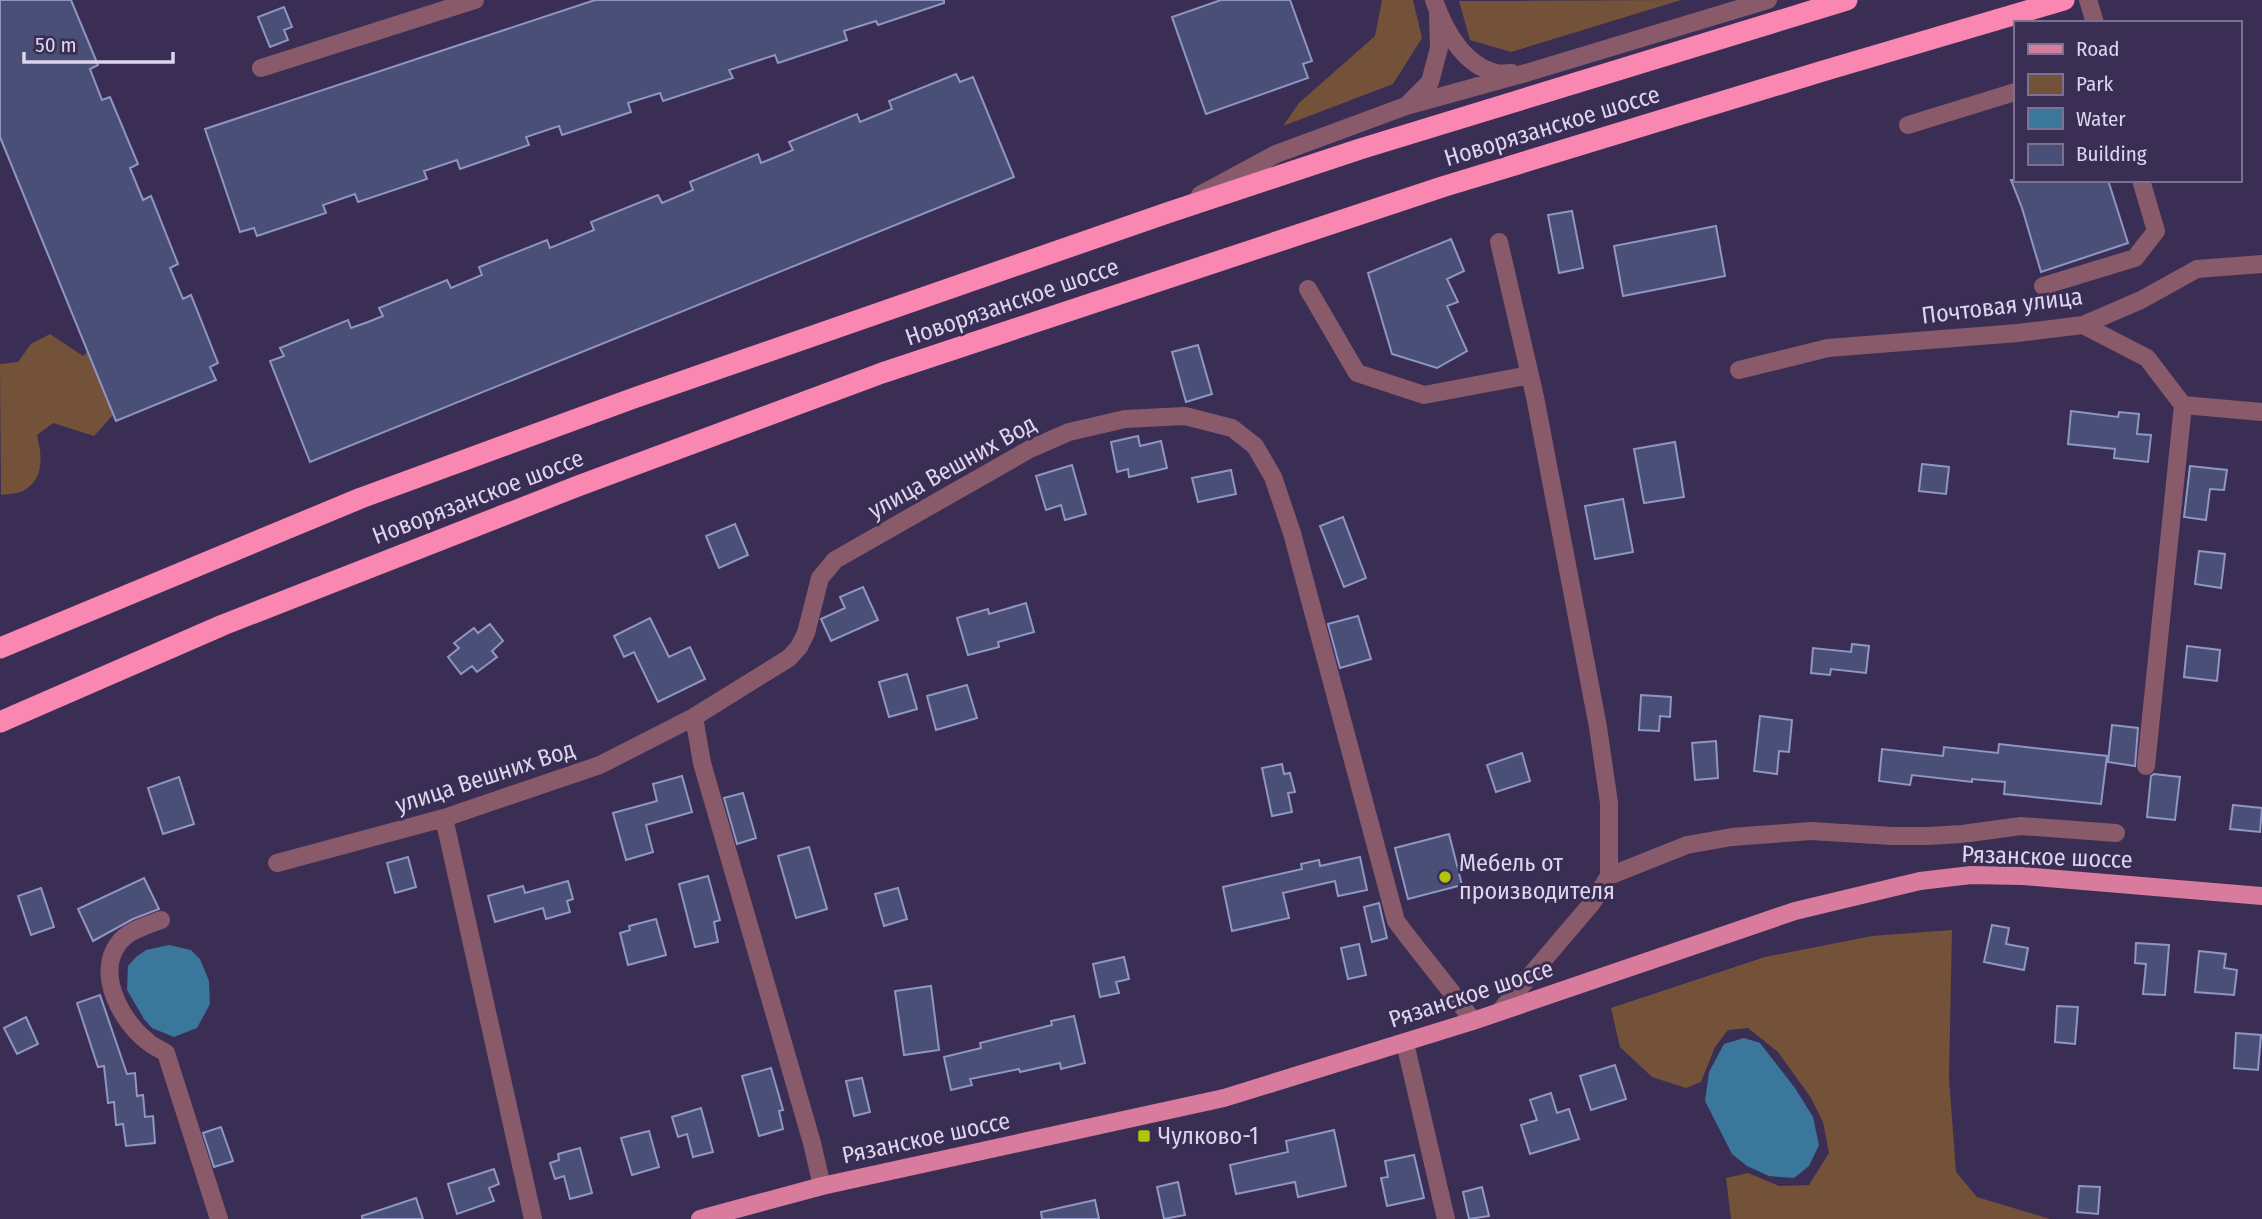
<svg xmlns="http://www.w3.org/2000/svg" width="2262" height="1219" font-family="'Fira Sans Condensed',sans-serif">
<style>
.green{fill:#735239}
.water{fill:#3a779b}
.building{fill:#4a4f77;stroke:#8f96c3;stroke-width:2}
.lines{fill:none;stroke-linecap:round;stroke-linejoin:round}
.minor{stroke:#895a6a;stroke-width:18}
.major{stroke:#d97b9d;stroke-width:18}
.highway{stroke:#f987b1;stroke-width:21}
.poi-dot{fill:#afc506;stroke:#3a2e54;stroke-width:2.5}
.labels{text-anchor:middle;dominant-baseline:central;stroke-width:6;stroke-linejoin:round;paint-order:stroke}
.street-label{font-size:24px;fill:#dcd5ed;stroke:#3a2e54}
.poi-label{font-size:24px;fill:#dcd5ed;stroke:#3a2e54;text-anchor:start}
</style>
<rect width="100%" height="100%" fill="#3a2e54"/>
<path class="green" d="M1382 0H1413L1422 38 1393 84 1283 126 1299 103 1375 36Z
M1681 0 1511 52 1470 40 1459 1Z
M50 334 83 356 98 341 122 405 94 436 53 423 37 435C42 456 45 479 23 491 17 494 7 494 1 495L0 364 18 362 31 344Z
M1952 930 1949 1078 1956 1172 1977 1197 2050 1219H1731L1726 1178 1748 1173 1779 1186 1809 1185 1829 1153 1823 1122 1811 1098 1778 1052 1748 1028 1728 1030 1715 1047 1701 1082 1686 1088 1652 1077 1620 1047 1611 1008 1765 957 1872 936Z"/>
<path class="water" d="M169 945 191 950 200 959 209 981 210 1004 197 1028 174 1037 152 1028 144 1019 127 990 128 966 136 957 146 950Z
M1744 1038 1760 1043 1795 1088 1813 1117 1819 1145 1809 1166 1794 1178 1769 1176 1747 1166 1732 1154 1705 1101 1709 1072 1724 1044Z"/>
<path class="building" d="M0 0H71L98 65 90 69 102 100 110 97 138 164 130 168 143 200 151 196 178 264 170 268 183 299 191 295 218 363 210 367 216 380 116 421 0 137Z
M595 0H944V3L878 25 876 21 844 31 847 40 778 63 775 55 729 70 733 78 663 101 660 93 628 103 631 112 562 135 559 126 526 137 529 145 460 169 457 160 424 171 427 179 358 202 355 194 323 205 326 213 257 236 254 228 240 232 205 129Z
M1221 0H1290L1312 61 1303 64 1308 78 1206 114 1172 17Z
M284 7 292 27 284 30 288 40 270 47 258 17Z
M956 74 960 82 973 77 1014 177 310 462 270 361 284 356 280 348 348 320 351 328 368 322 383 316 379 308 447 280 451 288 482 275 479 267 547 240 550 248 594 230 591 222 658 195 662 203 693 190 690 182 758 154 761 163 793 150 789 142 857 114 860 122 892 109 889 101Z
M2011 180H2108L2128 243 2041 272 2022 208Z
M1572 211 1583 268 1559 273 1548 215Z
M1716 226 1725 276 1623 296 1614 246Z
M1451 239 1464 271 1447 279 1458 302 1447 306 1467 351 1437 368 1392 354 1368 273Z
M1198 345 1212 394 1186 402 1172 352Z
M2071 411 2118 417 2119 412 2139 414 2137 434 2151 435 2148 462 2114 458 2115 449 2068 444Z
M1138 436 1140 446 1161 441 1167 468 1129 477 1128 469 1117 472 1111 442Z
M1675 442 1684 497 1644 503 1634 449Z
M1922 464 1949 467 1946 494 1919 491Z
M1072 465 1086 514 1065 520 1061 505 1046 510 1036 476Z
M2190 466 2227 470 2224 490 2210 489 2206 520 2184 517Z
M1231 470 1236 494 1198 502 1192 478Z
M1623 499 1633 552 1595 559 1585 506Z
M1343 517 1366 578 1344 587 1320 526Z
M735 524 748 555 719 568 706 536Z
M2199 551 2225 554 2221 588 2195 584Z
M863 587 878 620 831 641 821 619 845 608 840 597Z
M1026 603 1034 632 998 642 999 647 968 655 957 618 988 609 989 614Z
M1358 616 1371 659 1340 668 1328 624Z
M650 618 669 657 690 647 705 679 658 702 634 652 624 657 614 636Z
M490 624 503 641 492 651 497 657 477 672 472 666 461 674 448 657 459 648 454 643 474 628 478 633Z
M1852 644 1869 646 1866 673 1831 669 1830 675 1811 673 1813 648 1851 652Z
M2187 646 2220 650 2217 681 2184 677Z
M907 674 917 709 889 717 879 682Z
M967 685 977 718 936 730 927 696Z
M1641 695 1671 697 1670 717 1660 716 1659 731 1639 730Z
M1760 716 1792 720 1789 752 1779 751 1777 774 1754 771Z
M2112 725 2138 728 2135 766 2108 762Z
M1716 741 1718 778 1695 780 1692 743Z
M1999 744 2107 756 2101 804 2004 794 2005 782 1972 779V782L1912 775 1910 785 1879 781 1882 749 1943 756 1944 747 1998 753Z
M1522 753 1530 781 1496 792 1487 765Z
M1282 764 1284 774 1290 773 1295 792 1288 793 1292 812 1272 816 1262 768Z
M2154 774 2180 777 2175 820 2147 817 2151 776Z
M682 776 692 812 646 825 653 852 626 860 613 813 657 801 653 784Z
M179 777 194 824 163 834 148 788Z
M743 793 756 838 737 844 724 798Z
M2233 805 2262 808 2260 832 2230 829Z
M1449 834 1462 885 1408 899 1395 848Z
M809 847 827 909 796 918 778 856Z
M408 857 416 887 395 893 387 863Z
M1360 857 1367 890 1338 896 1335 881 1283 893 1289 918 1232 931 1223 887 1302 869 1301 864 1319 860 1320 866Z
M708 876 720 920 714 922 718 942 695 947 679 884Z
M144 878 159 909 133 919 93 941 78 909Z
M568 881 573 899 567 901 570 912 546 919 543 908 495 922 488 896 523 886 525 893Z
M41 888 54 927 31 935 18 896Z
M898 888 907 919 884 926 875 894Z
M1379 903 1387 938 1372 942 1364 907Z
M656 919 666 955 628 965 620 933 630 930 629 926Z
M1992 925 2009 928 2006 944 2028 948 2024 970 1984 962Z
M2136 943 2169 945 2165 995 2143 994 2146 964 2135 963Z
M1359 944 1366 975 1348 979 1341 948Z
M2199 951 2226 954 2224 968 2237 970 2234 995 2195 992Z
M1124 957 1129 979 1116 982 1119 993 1100 997 1093 964Z
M931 986 939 1050 904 1055 895 991Z
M100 995 127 1074 135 1073 137 1096 143 1095 145 1117 153 1116 155 1143 126 1146 123 1124 116 1125 114 1102 108 1103 104 1066 98 1067 77 1003Z
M2057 1006 2078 1007 2075 1044 2055 1042Z
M1074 1016 1085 1063 1061 1069 1060 1063 1020 1072 1019 1069 970 1079 972 1085 951 1090 944 1057 981 1048 980 1043 1052 1025 1051 1021Z
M26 1017 38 1044 17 1054 4 1028Z
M2236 1033 2261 1035 2258 1070 2234 1068Z
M1615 1065 1626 1099 1591 1110 1580 1076Z
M771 1068 783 1110 779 1111 783 1129 759 1136 742 1076Z
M862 1078 870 1112 854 1116 846 1081Z
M1551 1093 1557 1113 1569 1109 1579 1139 1530 1154 1521 1125 1537 1120 1530 1100Z
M701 1108 713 1152 693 1157 687 1134 678 1137 672 1117Z
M221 1127 233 1161 214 1167 203 1133Z
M1334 1130 1346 1186 1298 1197 1295 1182 1236 1194 1230 1165 1288 1152 1286 1141Z
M649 1131 659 1167 632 1175 621 1138Z
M580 1148 592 1193 570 1199 564 1176 555 1179 550 1163 559 1160 558 1154Z
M1414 1155 1424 1198 1387 1206 1381 1178 1388 1177 1385 1161Z
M494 1169 499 1184 489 1188 494 1201 457 1214 448 1184Z
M1178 1182 1185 1215 1164 1219 1157 1187Z
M2079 1186 2100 1187 2098 1214 2077 1212Z
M1482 1187 1489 1216 1469 1219 1463 1192Z
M416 1198 423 1219H362V1216Z
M1095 1200 1099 1219H1042L1041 1212Z"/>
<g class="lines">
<path class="minor" d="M1434 0C1444 29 1463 65 1496 73 1501 74 1507 73 1512 73
M2088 0 2095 23
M261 68 475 0
M1407 105 1430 82 1439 48 1438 15
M1908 125 2015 92
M1200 195 1276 154 1406 106 1526 73 1768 0
M1499 242 1535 397 1598 727 1609 803V876L1592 903 1500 1011
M2043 286 2135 258 2156 231 2141 180
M1308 289 1357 373 1424 395 1530 375
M2083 325 2147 358 2183 405 2146 766
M1739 370 1828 348 2018 333 2083 325 2141 300 2197 269 2262 264
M2183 405 2262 412
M694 717 702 763 812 1143 822 1186
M444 818 533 1219
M277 863 444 818 600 765 694 717 789 658 799 647 806 633 820 578 835 560 1030 449 1069 432 1125 419 1185 416 1232 428 1255 446 1273 477 1292 533 1396 921C1421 955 1449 987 1473 1021
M1609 876 1687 845 1732 837 1811 831 1892 836H1928L1962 834 2021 826 2116 833
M161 920C147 925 127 931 118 944 96 974 121 1021 147 1041 152 1046 160 1049 166 1053L219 1219
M1405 1043 1446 1219"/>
<path class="major" d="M700 1219 822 1186 1224 1098 1473 1021 1795 911 1920 881 1971 875 2023 876 2262 896"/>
<path class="highway" d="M0 648 361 498 634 398 1167 213 1360 149 1847 0
M0 722 223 625 578 486 882 373 1442 187 1823 71 2064 0"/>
</g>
<g class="poi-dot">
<circle cx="1445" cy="877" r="7"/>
<rect x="1137" y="1129" width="14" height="14" rx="3.5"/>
</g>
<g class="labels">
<g class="street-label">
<text transform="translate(1552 126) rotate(-17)">Новорязанское шоссе</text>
<text transform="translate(1012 302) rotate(-19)">Новорязанское шоссе</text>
<text transform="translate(2002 306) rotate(-7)">Почтовая улица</text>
<text transform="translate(952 467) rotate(-29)">улица Вешних Вод</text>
<text transform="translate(478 497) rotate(-21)">Новорязанское шоссе</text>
<text transform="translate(485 777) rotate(-18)">улица Вешних Вод</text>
<text transform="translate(2047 857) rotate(2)">Рязанское шоссе</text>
<text transform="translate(1471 994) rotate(-18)">Рязанское шоссе</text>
<text transform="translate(926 1138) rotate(-12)">Рязанское шоссе</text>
</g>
<g class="poi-label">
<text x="1459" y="863">Мебель от<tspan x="1459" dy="28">производителя</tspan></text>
<text x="1158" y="1136">Чулково-1</text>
</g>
</g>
<rect x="2014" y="21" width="228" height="161" fill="#3a2e54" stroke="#7b7191" stroke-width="2"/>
<rect x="2028" y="44" width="35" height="10" fill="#d97b9d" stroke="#7b7191" stroke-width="2"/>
<text x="2076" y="56" font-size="21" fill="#dcd5ed">Road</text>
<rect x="2028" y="74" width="35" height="21" fill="#735239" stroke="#7b7191" stroke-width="2"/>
<text x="2076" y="91" font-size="21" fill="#dcd5ed">Park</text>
<rect x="2028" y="108" width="35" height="21" fill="#3a779b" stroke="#7b7191" stroke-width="2"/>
<text x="2076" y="126" font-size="21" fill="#dcd5ed">Water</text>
<rect x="2028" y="144" width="35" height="21" fill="#4a4f77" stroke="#7b7191" stroke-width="2"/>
<text x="2076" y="161" font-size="21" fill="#dcd5ed">Building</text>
<path d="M24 52v10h149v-10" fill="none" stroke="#dcd5ed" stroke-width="3.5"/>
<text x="35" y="52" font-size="21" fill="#dcd5ed" stroke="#3a2e54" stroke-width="5" paint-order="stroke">50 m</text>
</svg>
